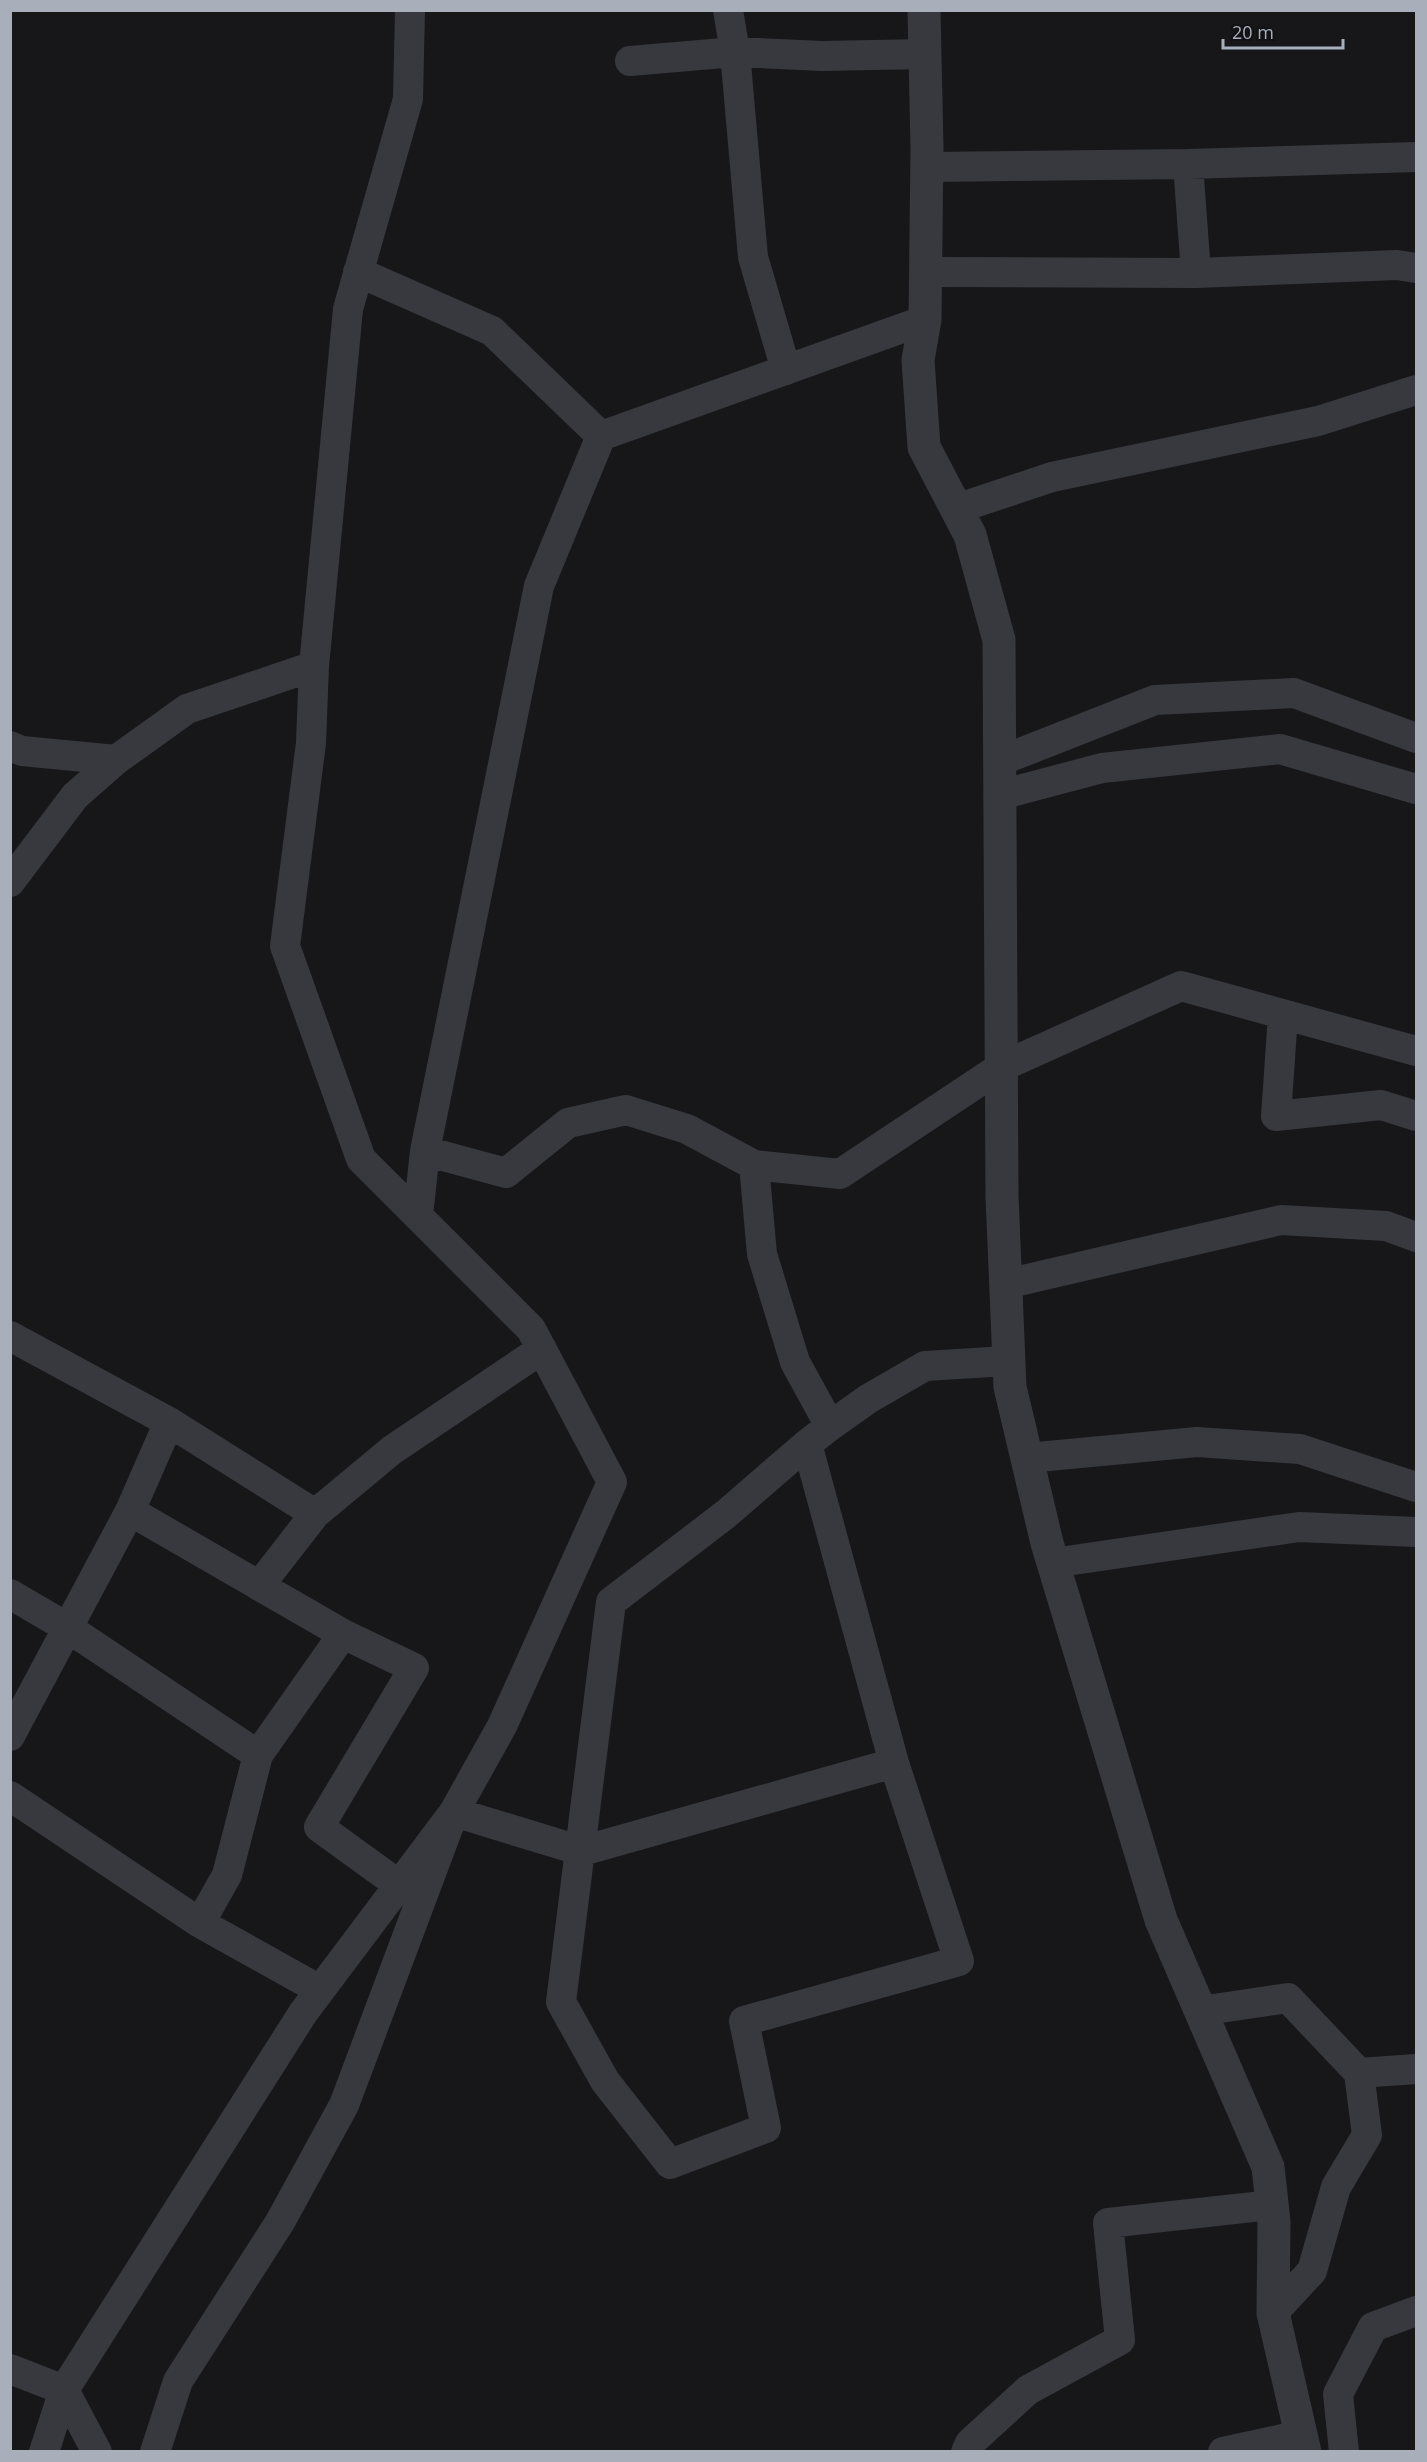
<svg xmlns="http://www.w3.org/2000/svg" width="1427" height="2462" font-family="'Open Sans',sans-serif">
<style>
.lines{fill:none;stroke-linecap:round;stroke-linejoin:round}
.minor{stroke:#38393f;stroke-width:30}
.tertiary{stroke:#38393f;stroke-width:33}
</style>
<rect width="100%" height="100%" fill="#17171a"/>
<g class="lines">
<path class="minor" d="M728 10 735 52 753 257 786 370
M630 61 735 52 822 56 925 54
M1188 164 1196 273 1397 265 1416 268
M926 167 1188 164 1416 157
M358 272 492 331 601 436
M926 272 1196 273
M956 509 1052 477 1318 421 1416 390
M10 746 22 751 116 760
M1000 761 1155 700 1294 693 1416 738
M1000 795 1102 768 1280 749 1416 789
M10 882 75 796 116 760 187 709 314 666
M1283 1015 1276 1116 1381 1105 1416 1116
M425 1151 506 1173 568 1123 626 1110 687 1129 754 1165
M418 1216 425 1151 539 586 601 436 925 320
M1006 1284 1281 1220 1386 1226 1416 1237
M10 1336 169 1422 130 1511 343 1634 258 1755 227 1875 200 1923 320 1990
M169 1422 315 1514 259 1586
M830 1426 868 1399 925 1366 1008 1361
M1027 1458 1197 1442 1300 1449 1416 1487
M315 1514 392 1450 542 1349
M1053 1563 1299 1527 1416 1532
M10 1594 68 1628 258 1755
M343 1634 414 1668 319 1827 399 1885
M10 1736 130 1511
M894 1763 959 1961 744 2021 766 2128 670 2164 605 2081 561 2002 611 1602 726 1514 807 1444 830 1426 795 1362 762 1254 754 1165 840 1174 1001 1067 1181 986 1416 1051
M10 1796 200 1923
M1200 2011 1288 1998 1359 2073 1416 2069
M1273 2313 1312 2271 1336 2187 1367 2135 1359 2073
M10 2369 64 2390 97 2452
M44 2452 64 2390 303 2013 454 1812 502 1726 612 1482 531 1329 361 1159 285 946 311 743 314 666 348 309 408 99 410 10
M155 2452 178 2381 280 2222 344 2105 454 1812 582 1851 894 1763 807 1444
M966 2452 970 2443 1028 2390 1120 2340 1108 2223 1272 2205
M1223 2452 1301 2435
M1344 2452 1338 2394 1373 2327 1416 2311"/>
<path class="tertiary" d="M924 10 927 148 925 320 918 360 924 447 970 535 999 640 1002 1196 1010 1387 1047 1543 1161 1920 1268 2167 1274 2222 1273 2313 1305 2452"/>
</g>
<rect width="1427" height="2462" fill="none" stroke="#a8afbb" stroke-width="24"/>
<path d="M1223 39v9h120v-9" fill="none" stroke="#a8afbb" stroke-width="3"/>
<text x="1232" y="39" font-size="18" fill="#a8afbb" stroke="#121215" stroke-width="4.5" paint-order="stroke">20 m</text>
</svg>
